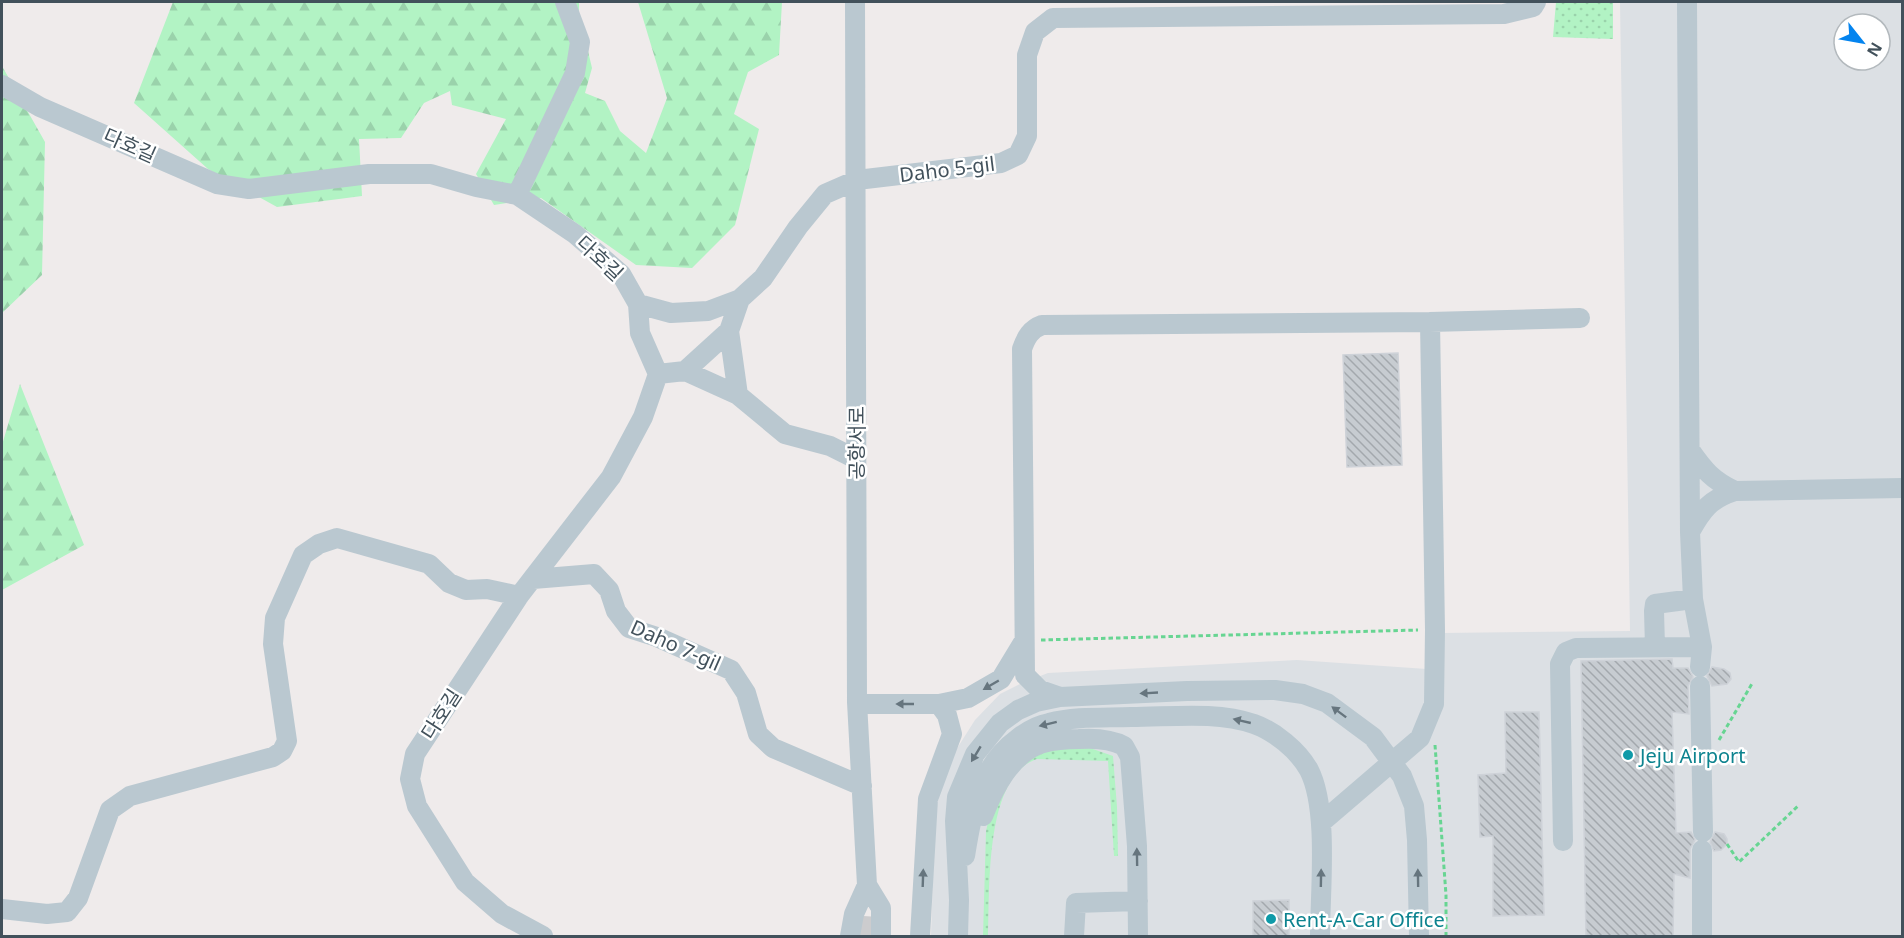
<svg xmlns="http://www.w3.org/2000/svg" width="1904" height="938" font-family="'Noto Sans','Noto Sans KR',sans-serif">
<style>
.airport{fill:#dce0e4;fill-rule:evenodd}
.grass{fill:url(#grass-dots)}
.forest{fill:url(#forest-firs)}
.building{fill:url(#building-back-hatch);stroke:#ced2d8;stroke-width:1.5}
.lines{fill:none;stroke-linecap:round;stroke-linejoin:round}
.minor-tunnel{stroke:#ccccce;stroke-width:20;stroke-dasharray:20 10;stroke-linecap:butt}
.path{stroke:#67d592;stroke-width:3;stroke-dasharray:4.5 3;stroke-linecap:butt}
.minor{stroke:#bac8d0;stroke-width:20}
.oneway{fill:#66757e}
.culture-dot{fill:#0f9aa8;stroke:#fff;stroke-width:2}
.labels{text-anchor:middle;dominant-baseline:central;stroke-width:5;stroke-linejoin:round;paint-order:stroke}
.street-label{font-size:20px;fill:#42515b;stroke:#fff}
.culture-label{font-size:20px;fill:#0d838f;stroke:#fff;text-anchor:start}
</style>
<defs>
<pattern id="grass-dots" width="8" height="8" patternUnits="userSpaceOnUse" patternTransform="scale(1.5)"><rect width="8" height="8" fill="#b2f3c4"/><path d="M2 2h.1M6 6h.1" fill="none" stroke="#9ad2ab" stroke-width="1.8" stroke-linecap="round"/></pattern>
<pattern id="forest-firs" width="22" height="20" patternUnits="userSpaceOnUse" patternTransform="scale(1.5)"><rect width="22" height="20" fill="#b2f3c4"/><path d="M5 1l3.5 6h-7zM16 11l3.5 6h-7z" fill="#9ad2ab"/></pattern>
<pattern id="building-back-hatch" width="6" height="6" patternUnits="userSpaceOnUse" patternTransform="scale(1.5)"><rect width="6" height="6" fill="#c7ccd1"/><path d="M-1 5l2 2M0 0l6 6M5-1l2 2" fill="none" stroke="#a3a8ad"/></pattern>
</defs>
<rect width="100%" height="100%" fill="#efebeb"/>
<path class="airport" d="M1620 2H1902V936H931L935 813 941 789 956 750 975 720 1000 694 1022 683 1048 673 1297 660 1441 670V633L1630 631ZM1844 24H1880V60H1844Z"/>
<path class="grass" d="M1556 2H1613V39L1553 37Z
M1090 748 1113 756 1117 807 1118 856H1114L1108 761 1037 759C984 776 990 891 988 936H983L986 831 990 814 1021 761 1047 749Z"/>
<path class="forest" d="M173 2H579V13L592 68 585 93 605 101 620 131 646 153 667 98 638 2H782L779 55 748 72 734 114 759 129 735 225 692 268 636 265 541 198 494 205 476 174 506 119 452 105 450 91 424 103 401 138 359 139 362 196 277 207 208 169 134 103Z
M2 66 45 142 42 275 2 313Z
M20 384 84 545 2 590V445Z"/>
<path class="building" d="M1398 353 1402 465 1347 467 1343 355Z
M1672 659 1673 668H1688L1693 677 1688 686 1689 714 1672 712 1676 833 1691 832 1695 840 1690 849V878L1674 874 1673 936H1586L1581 661Z
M1712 667 1724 669 1730 673 1731 679 1727 684 1712 686 1707 676Z
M1505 712H1539L1544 915 1493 916V836L1480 837 1478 775 1506 773Z
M1715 832 1724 834 1727 839V844L1721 850 1714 851 1710 842Z
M1289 900V936H1253V901Z"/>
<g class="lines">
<path class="minor-tunnel" d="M864 936 867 887"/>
<path class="path" d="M1041 640 1418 630
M1719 740 1753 682
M1435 745 1446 895V936
M1727 844 1739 862 1798 806"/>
<path class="minor" d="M1687 2 1690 532 1693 599 1702 647 1700 667
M2 85 40 107 217 184 249 189 369 174H431L476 187 517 195 575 234 621 274 638 304 640 333 658 374 643 417 611 477 519 596 415 754 410 779 417 806 465 882 502 914 543 936
M517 195 575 73 580 42 565 2
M638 304 671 313 708 311 740 299 763 278 798 227 825 194 857 180 1001 163 1018 155 1027 136V55L1035 32 1053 18 1504 14 1533 7 1536 2
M1430 322 1580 318
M685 371 729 331
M658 374 685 371 738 395 785 434 830 446 856 459
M738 395 729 331 740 299
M1690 450C1704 470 1712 480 1735 491L1902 488
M1690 532C1702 510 1710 499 1735 491
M533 579 594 574 609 590 616 611 629 628 657 637 731 670 746 693 758 734 773 748 862 786
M1655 647 1654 611 1655 604 1693 599
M1700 686 1703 832
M1060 697 1040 690 1025 675 1022 349C1026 337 1031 329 1042 325L1430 322 1435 630 1434 704 1420 738 1322 822
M858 704H939L947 715 952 734 928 799 920 936
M939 704 968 698 1001 679 1024 641
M983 816C994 788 1011 753 1043 743 1054 740 1067 739 1079 739 1094 738 1111 739 1124 746L1130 757 1137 846 1138 936
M1563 841 1560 664 1566 652 1576 648 1702 647
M1702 850V936
M965 856C972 812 979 767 1017 739 1027 731 1038 725 1049 723 1076 716 1104 718 1131 717 1171 717 1216 711 1254 724 1274 731 1298 750 1309 770 1329 809 1320 892 1320 936
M867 885 881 908V936
M2 909 47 914 67 912 78 898 110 810 130 796 273 757 282 751 287 741 273 644 275 618 303 555 319 544 337 538 429 564 449 583 466 590 487 589 519 596
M850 936 854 914 867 885 857 702 855 2
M958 936 959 900 955 821 957 797 975 754 1000 723 1018 710 1036 702 1060 697 1187 691 1275 690 1303 694 1327 703 1373 737 1402 776 1414 806 1417 840 1419 936
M1074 936 1076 903 1138 901"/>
</g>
<defs><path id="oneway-solid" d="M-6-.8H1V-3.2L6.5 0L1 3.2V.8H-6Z" transform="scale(1.5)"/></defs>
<g class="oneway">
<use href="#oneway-solid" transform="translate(991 685) rotate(150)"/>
<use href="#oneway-solid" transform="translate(1149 693) rotate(177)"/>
<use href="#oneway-solid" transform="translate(905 704) rotate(180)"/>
<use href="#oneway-solid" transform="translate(1339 712) rotate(-143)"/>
<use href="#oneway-solid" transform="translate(1242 721) rotate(-167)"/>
<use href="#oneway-solid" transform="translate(1048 724) rotate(166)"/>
<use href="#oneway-solid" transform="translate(976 754) rotate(121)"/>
<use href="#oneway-solid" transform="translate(1137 857) rotate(-91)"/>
<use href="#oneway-solid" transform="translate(923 878) rotate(-88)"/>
<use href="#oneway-solid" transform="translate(1321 878) rotate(-89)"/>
<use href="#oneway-solid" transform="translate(1418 878) rotate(-91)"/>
</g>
<g class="culture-dot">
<circle cx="1628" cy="755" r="6"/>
<circle cx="1271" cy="919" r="6"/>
</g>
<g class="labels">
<g class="street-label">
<text transform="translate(130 145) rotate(24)">다호길</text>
<text transform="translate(947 169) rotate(-7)">Daho 5-gil</text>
<text transform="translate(600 258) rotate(43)">다호길</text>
<text transform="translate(856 443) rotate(-90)">공항서로</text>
<text transform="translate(676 645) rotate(24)">Daho 7-gil</text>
<text transform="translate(441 714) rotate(-57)">다호길</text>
</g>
<g class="culture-label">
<text x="1640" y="755">Jeju Airport</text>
<text x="1283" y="919">Rent-A-Car Office</text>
</g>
</g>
<rect width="1904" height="938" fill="none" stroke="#42515b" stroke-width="6"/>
<g transform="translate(1862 42) rotate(121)"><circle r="28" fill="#ffffff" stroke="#b3b9bd" stroke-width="1.5"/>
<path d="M0-4.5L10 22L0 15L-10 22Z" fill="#0484ef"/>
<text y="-9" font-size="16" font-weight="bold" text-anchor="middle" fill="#42515b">N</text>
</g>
</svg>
